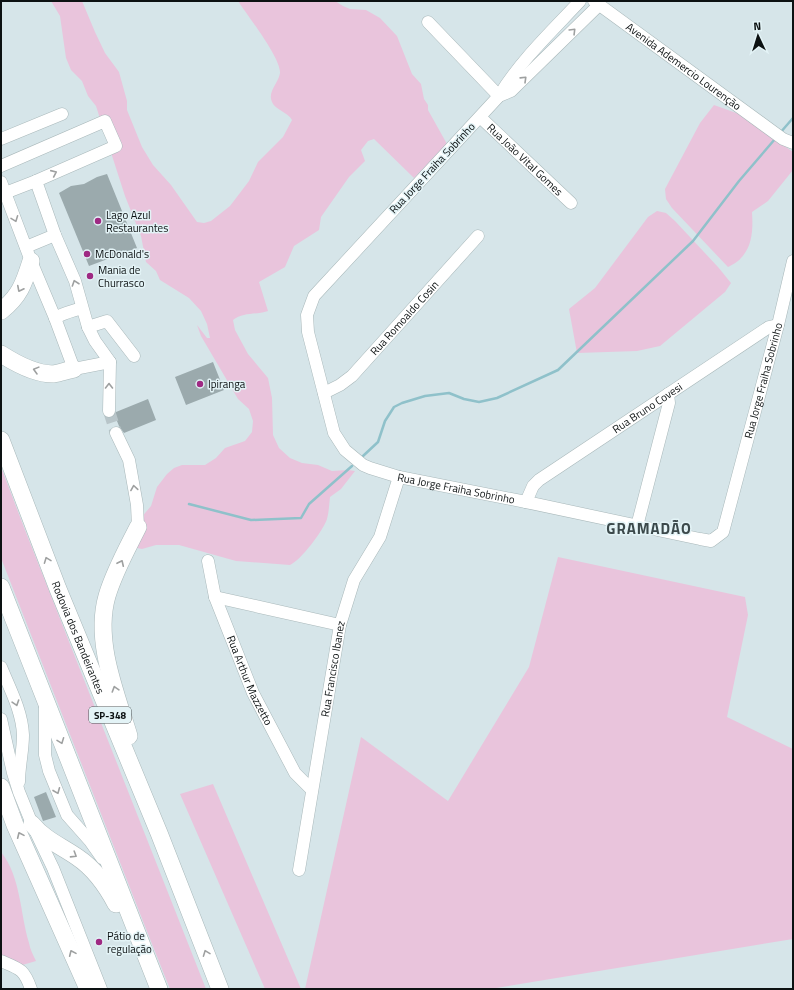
<svg xmlns="http://www.w3.org/2000/svg" width="794" height="990" font-family="'Titillium Web',sans-serif">
<style>
.green{fill:#e9c4dc}
.lines{fill:none;stroke-linecap:round;stroke-linejoin:round}
.stream{stroke:#8fc1ca;stroke-width:2.5}
.building{fill:#9baaad}
.minor-tunnel{stroke:#b8c5c9;stroke-width:12;stroke-dasharray:12 6;stroke-linecap:butt}
.minor-casing{stroke:#a9b8ba;stroke-width:13}
.highway-casing{stroke:#a9b8ba;stroke-width:18}
.minor{stroke:#fff;stroke-width:12}
.highway{stroke:#fff;stroke-width:17}
.oneway{stroke:#9ea0a0}
.poi-dot{fill:#9f2983;stroke:#e3f3f6;stroke-width:1.5}
.labels{text-anchor:middle;dominant-baseline:central;stroke-width:3;stroke-linejoin:round;paint-order:stroke}
.shield{fill:#e3f3f6;stroke:#4c5556;stroke-width:1}
.shield-label{font-size:10px;font-weight:bold;fill:#0c1112}
.street-label{font-size:11px;fill:#0c1112;stroke:#e3f3f6}
.poi-label{font-size:11px;fill:#0c1112;stroke:#e3f3f6;text-anchor:start}
.district-label{font-size:15px;font-weight:bold;letter-spacing:1px;fill:#3c494b;stroke:#e3f3f6}
</style>
<rect width="100%" height="100%" fill="#d6e5e9"/>
<path class="green" d="M51 1H82L95 32 105 53 119 72 127 101V110L142 147 153 165 171 185 197 222 204 223 211 221 230 206 249 181 258 162 283 137 292 120C288 112 275 110 272 102 267 92 279 82 280 73 281 58 247 15 238 1H335L343 6 350 9 366 10 380 18 397 36 412 74 421 84 424 99 428 105V110L447 144 414 178 374 139 368 141 361 150 365 161 349 177 321 217 319 230 294 246 285 267 259 282 268 311C256 315 243 312 233 320L235 330 248 354 268 378 272 398 273 435 279 448 290 458 302 463 318 465 332 471 348 470 355 471 341 489 330 497C329 505 329 512 327 519 323 531 301 560 290 565L236 561 179 545H156L142 549 137 548 136 543 140 519 151 506 157 487 167 474 174 468 182 465H205L216 458 225 448 245 441 252 432 253 421 249 409 238 399 201 336 197 325 207 338H210L207 324 201 311 189 298 160 280 156 271 146 262 141 236 125 196 96 106 88 96 82 81 71 70 66 58 60 16Z
M714 105 739 114 793 152V170L768 201 752 212C753 227 753 246 741 258 738 262 732 265 728 267L672 208 666 199 665 189 700 123Z
M657 211 666 213 675 221 718 267 731 283 725 292 660 346 637 351 577 353 569 309 595 288 648 217Z
M1 467 25 530 206 989H170L150 939 1 558Z
M558 557 745 597 748 615 727 717 793 749V939L490 989H305L361 737 448 801 529 667Z
M213 784 301 989H265L180 794Z
M1 852C21 877 20 913 29 943 30 949 33 955 36 961L19 966 1 961Z"/>
<g class="lines">
<path class="stream" d="M780 133 793 118
M363 456 378 442 385 421 394 407 402 403 425 396 449 393 464 399 479 402 497 398 558 370 693 241 739 181 775 139
M189 504 251 520 301 518 309 504 352 466"/>
</g>
<path class="building" d="M107 174 137 248 89 266 59 193 71 186 84 184 97 177Z
M213 362 224 390 186 405 175 377Z
M148 399 156 420 124 433 119 426 115 416 116 412Z
M46 792 56 817 43 821 34 797Z"/>
<g class="lines">
<path class="minor-tunnel" d="M109 411 116 433"/>
<g class="minor-casing">
<g id="minor">
<path id="s1" d="M580 1C552 31 520 61 499 96L314 296 307 315 308 332 334 433 345 450 363 465 370 468 399 477 526 502 700 539 711 541 723 532 778 325 793 261"/>
<path id="s2" d="M594 1 783 139 793 143"/>
<path d="M428 22 499 96"/>
<path d="M499 96 511 91 599 5"/>
<path id="s3" d="M480 117 571 203"/>
<path d="M1 139 62 114"/>
<path d="M1 166 105 121 116 146 36 181 55 235 75 281 88 327 107 321 134 356"/>
<path d="M1 182 31 261 55 318C63 313 73 311 82 308"/>
<path d="M5 193 36 181"/>
<path d="M26 247 55 235"/>
<path d="M55 318 74 369 110 362"/>
<path d="M88 327 95 341 110 362 109 411"/>
<path id="s4" d="M324 393 340 385 352 376 478 236"/>
<path d="M116 433 129 460 137 505 138 527"/>
<path id="s5" d="M526 502 533 486 539 480 769 327 778 325"/>
<path d="M637 526 669 403 668 394"/>
<path id="s6" d="M208 561 215 597 253 693 295 773 312 790"/>
<path d="M215 597 340 625"/>
<path d="M1 667C10 689 22 711 23 735 23 751 19 767 19 782"/>
<path d="M45 705V755L49 771 67 815 90 841 102 858"/>
<path d="M1 719 13 773 19 792 32 824 53 868 101 989"/>
<path id="s7" d="M299 870 340 625 354 580 380 537 399 477"/>
<path d="M1 961C20 969 24 969 31 989"/>
</g>
</g>
<g class="highway-casing">
<g id="highway">
<path d="M1 311C20 296 24 283 31 261"/>
<path d="M1 354C15 363 35 374 53 374 60 373 68 370 74 369"/>
<path id="s8" d="M1 440 58 589 159 833 220 989"/>
<path d="M1 587 159 989"/>
<path d="M129 736C116 693 94 641 107 596 114 572 127 549 138 527"/>
<path d="M1 787 15 825 88 989"/>
<path d="M32 824C44 839 61 846 77 857 95 869 106 885 116 904"/>
</g>
</g>
<use href="#minor" class="minor"/>
<use href="#highway" class="highway"/>
</g>
<defs><path id="oneway-chevron" d="M-2-3.5L2.5 0L-2 3.5" fill="none" stroke-width="1.6" stroke-linecap="round" stroke-linejoin="round"/></defs>
<g class="oneway">
<use href="#oneway-chevron" transform="translate(573 31) rotate(-45)"/>
<use href="#oneway-chevron" transform="translate(524 79) rotate(-44)"/>
<use href="#oneway-chevron" transform="translate(54 173) rotate(-24)"/>
<use href="#oneway-chevron" transform="translate(15 219) rotate(69)"/>
<use href="#oneway-chevron" transform="translate(75 283) rotate(-109)"/>
<use href="#oneway-chevron" transform="translate(20 289) rotate(117)"/>
<use href="#oneway-chevron" transform="translate(36 370) rotate(-165)"/>
<use href="#oneway-chevron" transform="translate(109 386) rotate(-90)"/>
<use href="#oneway-chevron" transform="translate(134 488) rotate(-99)"/>
<use href="#oneway-chevron" transform="translate(47 560) rotate(-111)"/>
<use href="#oneway-chevron" transform="translate(121 563) rotate(-65)"/>
<use href="#oneway-chevron" transform="translate(115 689) rotate(-107)"/>
<use href="#oneway-chevron" transform="translate(16 703) rotate(72)"/>
<use href="#oneway-chevron" transform="translate(61 741) rotate(69)"/>
<use href="#oneway-chevron" transform="translate(57 791) rotate(68)"/>
<use href="#oneway-chevron" transform="translate(20 835) rotate(-114)"/>
<use href="#oneway-chevron" transform="translate(74 855) rotate(32)"/>
<use href="#oneway-chevron" transform="translate(72 953) rotate(-114)"/>
<use href="#oneway-chevron" transform="translate(206 953) rotate(-111)"/>
</g>
<g class="poi-dot">
<circle cx="98" cy="221" r="4"/>
<circle cx="87" cy="254" r="4"/>
<circle cx="90" cy="276" r="4"/>
<circle cx="200" cy="384" r="4"/>
<circle cx="99" cy="942" r="4"/>
</g>
<g class="labels">
<rect class="shield" x="89" y="707" width="42" height="16" rx="3"/>
<g class="shield-label">
<text x="110" y="715">SP-348</text>
</g>
<g class="street-label">
<text stroke="none"><textPath href="#s2" startOffset="111">Avenida Ademercio Lourenção</textPath></text>
<text stroke="none"><textPath href="#s3" startOffset="62">Rua João Vital Gomes</textPath></text>
<text transform="translate(432 168) rotate(-47)">Rua Jorge Fraiha Sobrinho</text>
<text stroke="none"><textPath href="#s4" startOffset="111">Rua Romoaldo Cosin</textPath></text>
<text stroke="none"><textPath href="#s1" startOffset="1111">Rua Jorge Fraiha Sobrinho</textPath></text>
<text stroke="none"><textPath href="#s5" startOffset="156">Rua Bruno Covesi</textPath></text>
<text stroke="none"><textPath href="#s1" startOffset="679">Rua Jorge Fraiha Sobrinho</textPath></text>
<text stroke="none"><textPath href="#s8" startOffset="212">Rodovia dos Bandeirantes</textPath></text>
<text stroke="none"><textPath href="#s7" startOffset="204">Rua Francisco Ibanez</textPath></text>
<text stroke="none"><textPath href="#s6" startOffset="127">Rua Arthur Mazzetto</textPath></text>
</g>
<g class="poi-label">
<text x="106" y="215">Lago Azul<tspan x="106" dy="13">Restaurantes</tspan></text>
<text x="95" y="254">McDonald's</text>
<text x="98" y="270">Mania de<tspan x="98" dy="13">Churrasco</tspan></text>
<text x="208" y="384">Ipiranga</text>
<text x="107" y="936">Pátio de<tspan x="107" dy="13">regulação</tspan></text>
</g>
<g class="district-label">
<text x="649" y="528">GRAMADÃO</text>
</g>
</g>
<rect width="794" height="990" fill="none" stroke="#0c1112" stroke-width="4"/>
<g transform="translate(758 36) rotate(356)" stroke="#e3f3f6" stroke-width="3" paint-order="stroke">
<path d="M0-3L7 15L0 10L-7 15Z" fill="#0c1112"/>
<text y="-6" font-size="11" font-weight="bold" text-anchor="middle" fill="#0c1112">N</text>
</g>
</svg>
